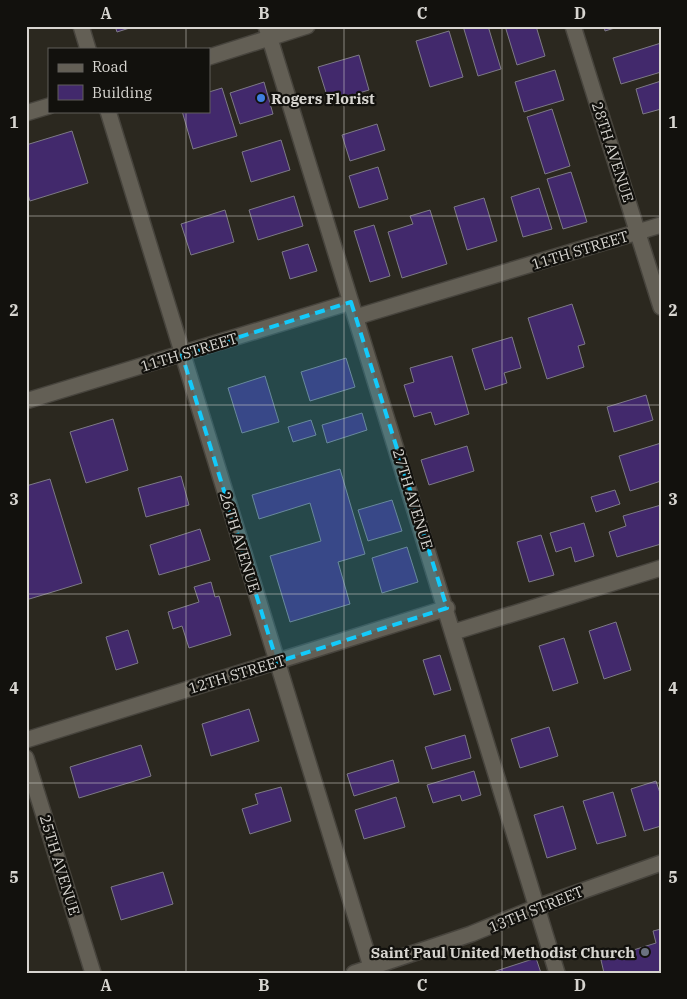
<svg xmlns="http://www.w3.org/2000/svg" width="687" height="999" font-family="'IBM Plex Serif',serif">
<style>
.building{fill:#42296c;stroke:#7d7a85}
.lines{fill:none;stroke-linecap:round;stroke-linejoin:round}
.street-casing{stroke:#47443d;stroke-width:18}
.street{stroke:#635f55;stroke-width:15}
.marked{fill:#13cafb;fill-opacity:0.2;stroke:#13cafb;stroke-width:4;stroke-dasharray:10 6;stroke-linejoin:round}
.grid{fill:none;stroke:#d7d5d0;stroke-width:1;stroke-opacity:0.55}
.shop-dot{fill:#3f7fe0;stroke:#12110d;stroke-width:2}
.worship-dot{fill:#6b7280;stroke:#12110d;stroke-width:2}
.labels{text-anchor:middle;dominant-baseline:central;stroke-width:4.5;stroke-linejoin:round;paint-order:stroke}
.poi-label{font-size:15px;font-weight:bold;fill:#d7d5d0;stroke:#12110d;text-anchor:start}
.street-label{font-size:15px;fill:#d7d5d0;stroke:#12110d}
.neatline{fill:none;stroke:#d7d5d0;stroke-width:2}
.grid-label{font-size:16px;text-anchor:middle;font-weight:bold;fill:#d7d5d0}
</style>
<rect width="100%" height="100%" fill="#2b281f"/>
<path class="building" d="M115 26H136L117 32Z
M463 26H488L501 69 478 76Z
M505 26H536L545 56 517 65Z
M604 26H621L605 31Z
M449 31 463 77 430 87 416 41Z
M661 43V72L621 84 613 58Z
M359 55 369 90 329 102 318 67Z
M555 70 564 100 524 112 515 82Z
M661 81V109L643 114 636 89Z
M264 82 273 114 240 124 230 93Z
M222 88 237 136 193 149 182 111H209V92Z
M552 109 570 166 545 174 527 117Z
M377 124 385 150 350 161 342 135Z
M72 131 88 183 30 201 26 188V145Z
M281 140 290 170 251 182 242 152Z
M378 167 388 199 359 208 349 176Z
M571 172 587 222 563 229 547 179Z
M539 188 552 229 523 237 511 197Z
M294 196 303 226 258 240 249 210Z
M484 198 497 241 467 250 454 207Z
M225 210 234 242 191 255 181 224Z
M430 210 447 264 402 278 388 232 413 224 410 216Z
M374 225 390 276 370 282 354 231Z
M308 244 317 271 290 279 282 252Z
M572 304 585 344 578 346 584 367 547 379 528 318Z
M512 337 521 368 504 373 507 383 485 390 472 349Z
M452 356 469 414 435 425 431 412 414 417 404 385 414 382 410 368Z
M346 358 355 387 310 401 301 372Z
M265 376 279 422 242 433 228 388Z
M646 395 653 420 614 432 607 407Z
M362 413 367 430 327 443 322 425Z
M113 419 128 470 86 483 70 432Z
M311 420 316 435 293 442 288 427Z
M661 443V481L630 491 619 456Z
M467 446 474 471 429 485 421 460Z
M340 469 365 554 338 562 350 604 290 622 270 556 321 541 310 503 259 519 252 495Z
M181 476 189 505 146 517 138 488Z
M50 479 82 583 26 600V486Z
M615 490 620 504 596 512 591 497Z
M392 500 402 531 368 541 358 510Z
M661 505V544L617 557 609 532 626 526 623 516Z
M584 523 594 556 575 562 571 547 556 552 550 533Z
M200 529 210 560 159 575 150 545Z
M541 535 554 575 529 582 517 542Z
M407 547 418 582 382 593 372 558Z
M211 582 215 597 219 596 231 635 189 648 182 626 173 629 168 612 199 602 194 587Z
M616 622 631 670 604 679 589 631Z
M128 630 138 663 116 670 106 637Z
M564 638 578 683 553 691 539 646Z
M440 655 451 690 434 695 423 660Z
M249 709 259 741 211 756 202 724Z
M549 727 558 756 520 768 511 739Z
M465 735 471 758 432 769 425 747Z
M141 745 151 776 79 798 70 767Z
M393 760 399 782 354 796 347 774Z
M474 771 481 795 462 801 460 795 433 803 427 785Z
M656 781 661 796V826L644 831 631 789Z
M281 787 291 821 250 834 242 809 258 804 255 794Z
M613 792 626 836 597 844 583 801Z
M396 797 405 827 364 839 355 810Z
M563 806 576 849 547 858 534 815Z
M163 872 173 904 121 920 111 887Z
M661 929V973H604L601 960 656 943 653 931Z
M536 958 541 973H493V972Z"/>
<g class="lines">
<g class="street-casing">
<path id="street" d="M81 26 88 49
M266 26 557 973
M573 26 661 307
M209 57 307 26
M108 111 373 973
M26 113 49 106
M356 317 661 225
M26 401 351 302
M454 632 661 568
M26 740 447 608
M26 758 93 973
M354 973 471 934 537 907 661 863"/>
</g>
<use href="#street" class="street"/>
</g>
<path class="marked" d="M351 302 447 608 277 662 182 355Z"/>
<path class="grid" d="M186 26V49M344 26V973M502 26V973M186 111V973M26 216H661M26 405H661M26 594H661M26 783H661"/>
<circle class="shop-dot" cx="261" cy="98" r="5"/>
<circle class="worship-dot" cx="645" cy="952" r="5"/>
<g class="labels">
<g class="poi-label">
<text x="271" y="98">Rogers Florist</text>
<text x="635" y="952" text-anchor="end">Saint Paul United Methodist Church</text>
</g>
<g class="street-label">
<text transform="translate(613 152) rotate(72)">28TH AVENUE</text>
<text transform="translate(580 250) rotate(-17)">11TH STREET</text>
<text transform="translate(189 352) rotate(-17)">11TH STREET</text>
<text transform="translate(413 499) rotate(73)">27TH AVENUE</text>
<text transform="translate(240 542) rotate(73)">26TH AVENUE</text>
<text transform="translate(237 674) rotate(-17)">12TH STREET</text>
<text transform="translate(60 865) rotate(73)">25TH AVENUE</text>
<text transform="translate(536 909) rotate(-22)">13TH STREET</text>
</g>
</g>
<rect width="687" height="999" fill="none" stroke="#12110d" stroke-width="55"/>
<rect x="48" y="48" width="162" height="65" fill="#12110d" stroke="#615f5b"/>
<rect x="58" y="64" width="25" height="8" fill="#635f55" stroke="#615f5b"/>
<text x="92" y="72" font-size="15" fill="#d7d5d0">Road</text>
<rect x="58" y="85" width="25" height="15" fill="#42296c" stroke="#615f5b"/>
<text x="92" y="98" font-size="15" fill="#d7d5d0">Building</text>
<rect x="28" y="28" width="632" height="944" class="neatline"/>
<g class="grid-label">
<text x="106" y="19">A</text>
<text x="264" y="19">B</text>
<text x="422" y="19">C</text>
<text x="580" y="19">D</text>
<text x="14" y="128">1</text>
<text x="673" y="128">1</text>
<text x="14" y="316">2</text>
<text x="673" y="316">2</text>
<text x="14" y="505">3</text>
<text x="673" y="505">3</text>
<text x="14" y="694">4</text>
<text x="673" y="694">4</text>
<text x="14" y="883">5</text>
<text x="673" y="883">5</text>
<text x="106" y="991">A</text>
<text x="264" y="991">B</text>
<text x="422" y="991">C</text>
<text x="580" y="991">D</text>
</g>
</svg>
